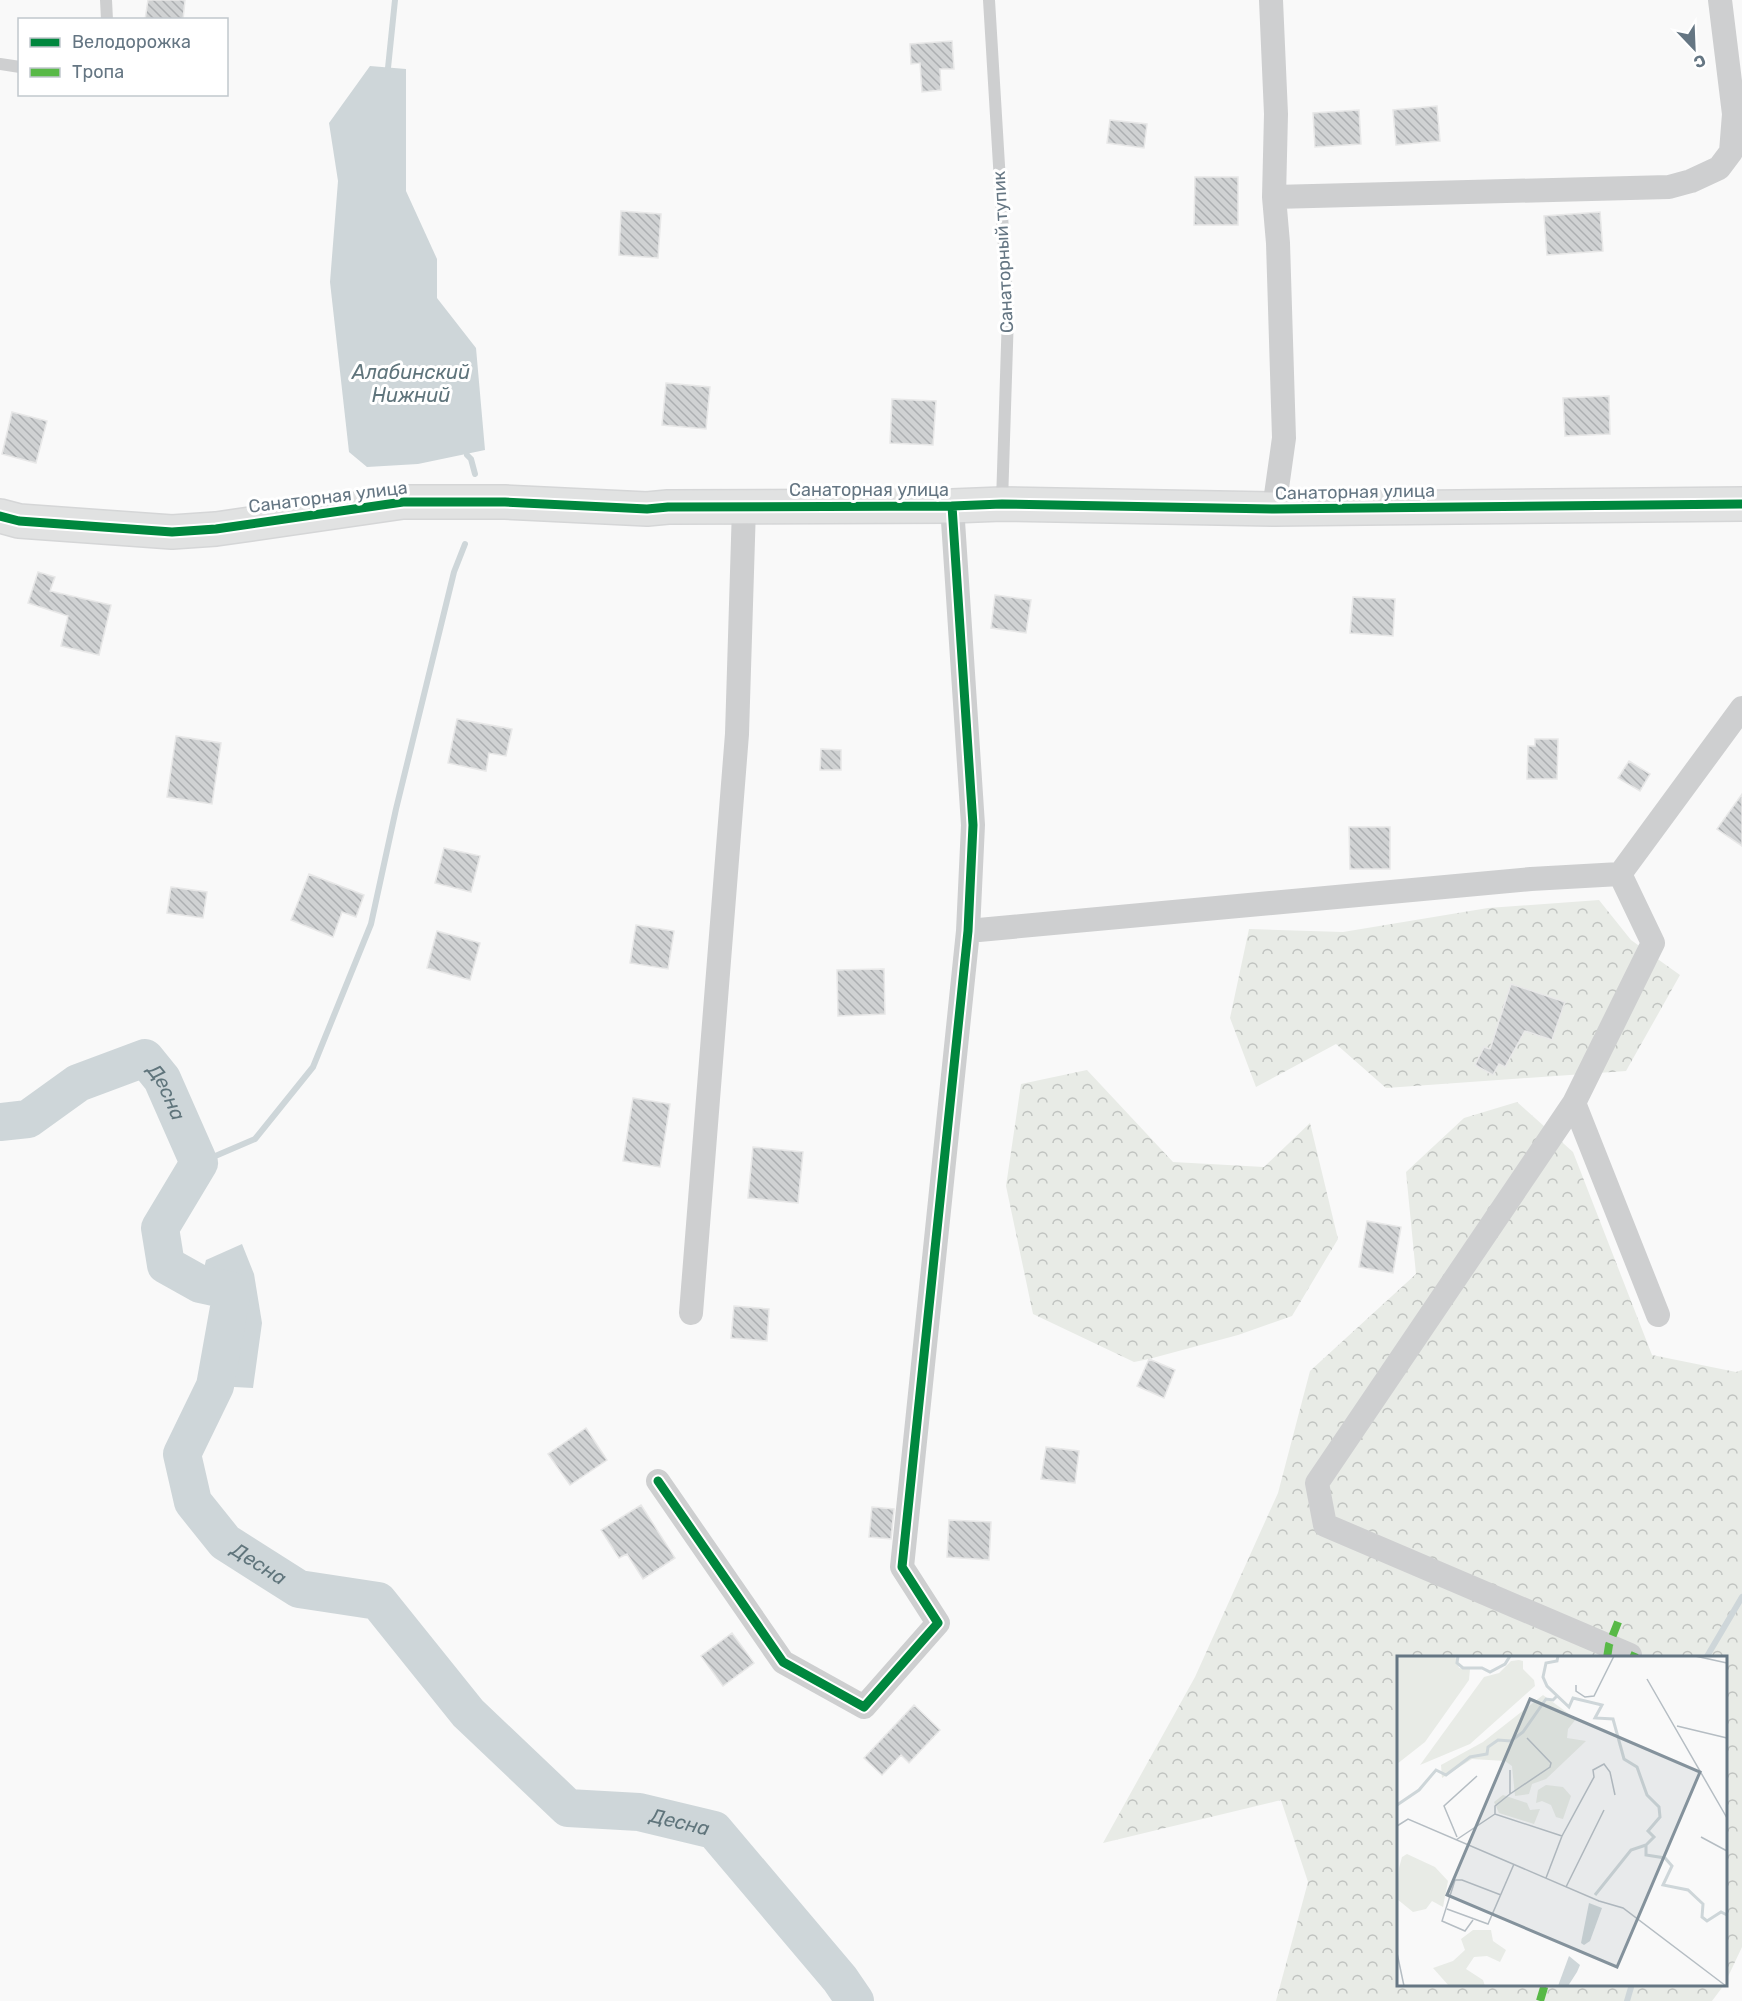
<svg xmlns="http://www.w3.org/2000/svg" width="1742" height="2001" font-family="Rubik,sans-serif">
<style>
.forest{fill:url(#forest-crowns)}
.water{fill:#ced6d9}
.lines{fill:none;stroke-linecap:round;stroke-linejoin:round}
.stream{stroke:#ced6d9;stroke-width:6}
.river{stroke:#ced6d9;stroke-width:38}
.building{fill:url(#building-back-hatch);stroke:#e8e8e8;stroke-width:1.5}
.secondary-casing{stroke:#d5d6d7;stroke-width:36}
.lane{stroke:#cecfd0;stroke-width:12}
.street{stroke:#cecfd0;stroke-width:24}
.secondary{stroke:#e1e2e2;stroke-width:33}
.quiet{stroke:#58b947;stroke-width:8;stroke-dasharray:15 8;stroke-linecap:butt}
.cycleway-casing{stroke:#fff;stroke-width:13}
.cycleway{stroke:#00873e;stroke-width:9}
.labels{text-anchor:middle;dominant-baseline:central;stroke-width:6;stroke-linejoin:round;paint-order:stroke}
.street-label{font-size:18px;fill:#657683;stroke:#fff}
.water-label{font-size:20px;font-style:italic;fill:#60757c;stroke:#fff}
.inset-river{fill:none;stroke:#ced6d9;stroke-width:3}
.inset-road{fill:none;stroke:#b5bdc3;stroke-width:1.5}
.view{fill:#84929c;fill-opacity:0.15;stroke:#84929c;stroke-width:3}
.inset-edge{fill:none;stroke:#657683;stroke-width:3}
</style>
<defs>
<pattern id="forest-crowns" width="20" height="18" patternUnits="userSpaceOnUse" patternTransform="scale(1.5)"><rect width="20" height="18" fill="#e8ebe6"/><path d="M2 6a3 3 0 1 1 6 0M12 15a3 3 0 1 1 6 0" fill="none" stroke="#c0c3c0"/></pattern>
<pattern id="building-back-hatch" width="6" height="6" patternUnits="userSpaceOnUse" patternTransform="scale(1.5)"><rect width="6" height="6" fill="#d0d2d3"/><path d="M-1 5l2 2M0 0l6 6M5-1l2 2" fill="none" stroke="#acafb1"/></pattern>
</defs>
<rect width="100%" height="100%" fill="#f9f9f9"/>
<path class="forest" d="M1599 900 1631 940 1680 975 1626 1071 1386 1088 1336 1044 1256 1087 1230 1018 1249 929 1343 932 1488 908Z
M1087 1070 1173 1162 1264 1167 1310 1123 1338 1239 1292 1316 1238 1335 1149 1359 1134 1362 1033 1314 1006 1186 1021 1084Z
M1517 1102 1573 1152 1652 1355 1736 1372 1742 1370V1947L1726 1981V1658H1398V1984L1724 1985 1712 2001H1276L1308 1882 1281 1800 1103 1843 1195 1677 1278 1493 1310 1371 1416 1274 1406 1172 1464 1118Z"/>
<path class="water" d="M370 66 406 69V191L437 259V298L476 348 485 450 418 464 367 467 349 452 330 282 338 181 329 123Z
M242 1244 254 1274 262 1323 253 1388 215 1386 232 1291 200 1284 206 1260Z"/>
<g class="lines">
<path class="stream" d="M388 68 395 0
M467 455 471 459 475 474
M199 1163 255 1139 313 1067 371 924 396 809 454 572 465 544
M1706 1658 1742 1597
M1627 2001 1632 1984"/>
<path class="river" id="s1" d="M0 1122 28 1119 78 1083 145 1058 162 1079 199 1163 160 1228 166 1265 200 1284 232 1291 215 1386 182 1454 193 1502 225 1542 299 1589 378 1601 468 1713 568 1808 639 1812 714 1830 840 1979 855 2001"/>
</g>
<path class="building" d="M148 0H185L183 20H145Z
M952 41 954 69H940L941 90 922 92 920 63 911 64 910 44Z
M1437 106 1440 141 1396 145 1393 110Z
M1359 110 1361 144 1315 147 1313 113Z
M1110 120 1147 124 1144 148 1107 143Z
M1195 177H1238V225H1194Z
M621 211 661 214 658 258 619 255Z
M1600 212 1603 251 1547 255 1544 216Z
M666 383 710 387 706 429 662 425Z
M1609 396 1610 434 1565 436 1563 398Z
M892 399 936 401 933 445 890 443Z
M12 412 47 421 36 463 2 454Z
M38 572 55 577 50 591 111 605 99 655 61 646 68 616 28 603Z
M995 595 1031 600 1026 633 991 628Z
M1353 597 1395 599 1393 636 1350 633Z
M457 719 512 729 506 756 489 753 486 771 448 763Z
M176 736 221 743 212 804 167 797Z
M1535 739H1558L1557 779H1527L1528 746H1535Z
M821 749 841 750V770H820Z
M1629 761 1650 774 1640 791 1618 778Z
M1742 794V846L1717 829Z
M1349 827H1390V869H1350Z
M444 848 480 856 471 892 435 883Z
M309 874 364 895 356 917 342 912 333 937 291 920Z
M171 887 207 892 203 918 167 913Z
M636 925 674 931 668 969 630 963Z
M437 931 480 943 470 980 427 968Z
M884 969 885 1014 838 1016 837 970Z
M1511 984 1565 1002 1552 1040 1525 1031 1505 1067 1499 1064 1493 1075 1475 1065 1484 1047 1490 1049Z
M633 1098 670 1104 660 1167 623 1161Z
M753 1147 803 1152 798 1203 748 1198Z
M1367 1221 1401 1227 1393 1273 1359 1267Z
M734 1306 769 1309 767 1341 731 1338Z
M1149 1359 1175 1370 1164 1398 1137 1386Z
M586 1428 607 1460 570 1485 548 1454Z
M1046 1447 1079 1451 1075 1483 1041 1479Z
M641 1505 675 1558 643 1579 627 1554 619 1558 601 1530Z
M872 1507 894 1509 891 1539 869 1537Z
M949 1520 991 1522 989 1560 947 1557Z
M732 1633 754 1663 723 1686 701 1656Z
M914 1705 940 1730 909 1763 901 1755 882 1775 864 1758Z"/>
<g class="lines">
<g class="secondary-casing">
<path id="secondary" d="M0 516 19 521 172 532 216 529 403 502H505L647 509 668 507 952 506 1002 504 1274 509 1742 504"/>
</g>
<path class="lane" d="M106 0 107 20
M989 0 1008 314 1002 502
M0 64 20 67"/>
<path class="street" d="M1271 0 1276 114 1274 197 1278 243 1284 438 1274 509
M1274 197 1669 187 1691 181 1719 168 1731 152 1734 114 1720 0
M1620 874 1653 943 1574 1103 1658 1315
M968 931 1531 879 1620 874 1742 708
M1574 1103 1317 1483 1325 1525 1630 1655
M691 1313 737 734 744 507
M658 1481 783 1662 864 1707 938 1623 902 1567 968 931 973 825 952 506"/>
<use href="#secondary" class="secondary"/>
<path class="quiet" d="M1630 1655 1637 1658
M1607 1658 1609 1645 1620 1617
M1540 2001 1545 1984"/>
<g class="cycleway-casing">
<path id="cycleway" d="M0 516 19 521 172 532 216 529 403 502H505L647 509 668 507 952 506 1002 504 1274 509 1742 504
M658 1481 783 1662 864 1707 938 1623 902 1567 968 931 973 825 952 506"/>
</g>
<use href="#cycleway" class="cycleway"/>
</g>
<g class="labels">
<g class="street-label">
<text transform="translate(1003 252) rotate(-93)">Санаторный тупик</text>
<text x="869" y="490">Санаторная улица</text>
<text transform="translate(1355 492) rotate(-1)">Санаторная улица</text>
<text transform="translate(328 497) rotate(-7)">Санаторная улица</text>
</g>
<g class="water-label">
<text x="411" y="372">Алабинский<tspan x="411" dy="23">Нижний</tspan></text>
<text stroke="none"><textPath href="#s1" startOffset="202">Десна</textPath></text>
<text stroke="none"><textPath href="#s1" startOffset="778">Десна</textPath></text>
<text stroke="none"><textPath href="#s1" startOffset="1300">Десна</textPath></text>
</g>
</g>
<g transform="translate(1397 1656)">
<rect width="330" height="330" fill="#f9f9f9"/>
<path d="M0 0H58L62 12 73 13 72 24 28 86 0 108ZM122 4 126 5V13L137 24 138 30 73 88 23 109 87 21 102 17 114 5ZM146 39 179 63 171 73 170 82 189 85 149 123 135 128 132 138 118 140 115 110 108 105 75 103 45 122 44 109 86 86ZM149 129 166 131 174 140 166 163 159 161 154 149 145 145 139 147 141 134ZM106 139 130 147 133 154 143 153 137 168 102 157 97 146ZM10 198 38 211 51 225 46 251 35 245 29 253 16 256 0 243 2 212 5 201ZM76 274H94L96 285 109 294 103 306 90 300 77 301 69 313 86 324 88 330H52L36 312 56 305 68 294 64 283Z" fill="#e8ebe6"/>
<path d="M192 247 205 252 193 285 187 289 184 287ZM172 300 183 309 180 316 171 330H161Z" fill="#ced6d9"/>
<path class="inset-river" d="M61 0 60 7 66 12H85L93 16 108 8 113 0M161 0 160 5 149 7 146 21 150 30 172 51 176 42 205 49 198 62 216 63 227 103 240 111 250 139 262 151 263 161 251 175 257 181 249 189V199L268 202 275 210 266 229 291 234 306 248 305 261 310 265 324 256 330 259M0 149 22 134 39 114 49 119 73 101 90 98 91 91 101 84 114 85 126 76 149 43 156 44 161 39M198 239 234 194 249 189"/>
<path class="inset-road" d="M298 0 330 7M250 23 330 162M179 29V35L188 41 197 40 217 0M280 70 330 82M113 138 153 111 154 107 130 82M98 158V150L113 138V114M0 170 11 163 202 245 226 252 329 330M60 181 47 150 80 120M304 181 330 195M59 184 98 158 165 180M149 222 165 180 197 121 196 114 207 108 213 116 218 139M169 231 207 154M50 253 91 268 117 208M76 264 68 275 45 265 58 224H65L104 239M0 297 7 330"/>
<path class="view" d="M133 43 303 116 220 311 50 239Z"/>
<rect width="330" height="330" class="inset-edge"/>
</g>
<rect x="18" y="18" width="210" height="78" fill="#ffffff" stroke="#c1c8cd" stroke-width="1.5"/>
<rect x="30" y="38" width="30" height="9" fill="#00873e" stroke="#c1c8cd" stroke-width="1.5"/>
<text x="72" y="48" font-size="18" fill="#657683">Велодорожка</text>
<rect x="30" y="68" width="30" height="9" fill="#58b947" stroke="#c1c8cd" stroke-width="1.5"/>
<text x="72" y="78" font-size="18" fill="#657683">Тропа</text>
<g transform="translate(1694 48) rotate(157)" stroke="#ffffff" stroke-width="4.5" paint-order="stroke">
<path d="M0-4.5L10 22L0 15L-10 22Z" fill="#657683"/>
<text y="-9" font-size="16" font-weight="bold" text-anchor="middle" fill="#657683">С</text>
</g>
</svg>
